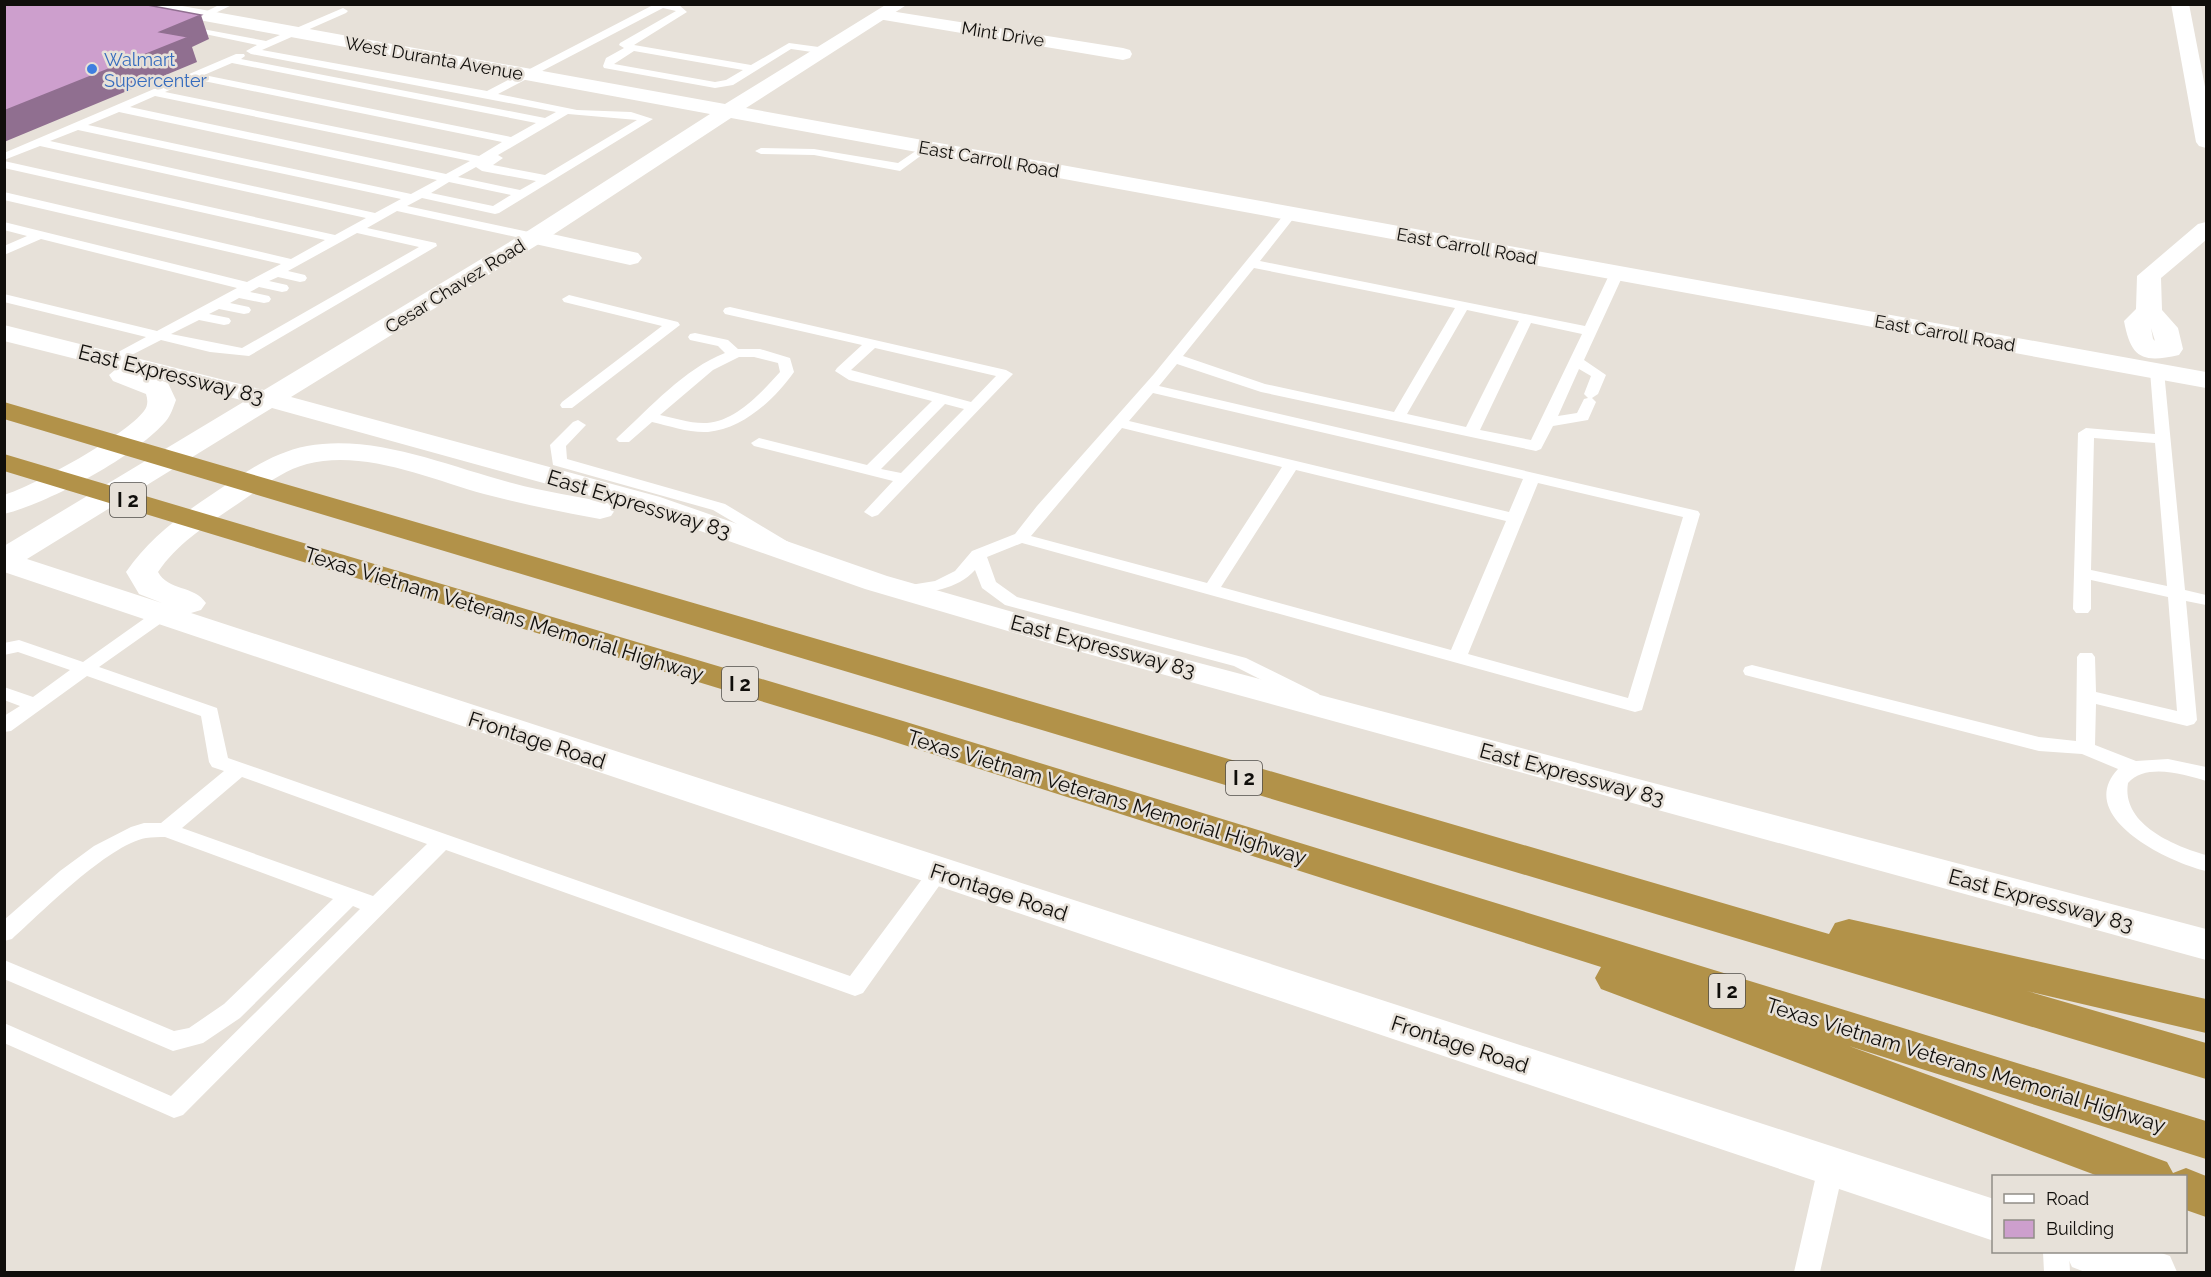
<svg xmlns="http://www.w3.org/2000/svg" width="2211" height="1277" font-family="Raleway,sans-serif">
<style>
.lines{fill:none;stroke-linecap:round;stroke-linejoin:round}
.lane{fill:#fff;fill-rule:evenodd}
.street{fill:#fff;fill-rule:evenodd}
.secondary{fill:#fff;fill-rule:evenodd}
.highway{fill:#b29249;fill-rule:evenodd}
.shaded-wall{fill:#906f90}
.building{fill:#cd9fcd;stroke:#906f90;stroke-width:1.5}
.shop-dot{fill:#3f7fe0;stroke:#e7e1d9;stroke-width:2}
.labels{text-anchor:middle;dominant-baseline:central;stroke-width:5;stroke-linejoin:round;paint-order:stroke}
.far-street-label{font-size:18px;fill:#100e0b;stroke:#e7e1d9}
.far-shop-label{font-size:18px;fill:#366cbe;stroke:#e7e1d9;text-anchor:start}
.shield{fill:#e7e1d9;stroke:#504d49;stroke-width:1.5}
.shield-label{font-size:20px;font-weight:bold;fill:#100e0b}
.street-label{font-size:21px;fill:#100e0b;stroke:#e7e1d9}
</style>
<rect width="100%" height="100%" fill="#e7e1d9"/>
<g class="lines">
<path class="lane" d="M221 4H234L205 18 197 16Z
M655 4 679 5 687 12 634 45 751 65 789 43 826 48 831 51 826 54 791 49 733 85 715 88 604 68 603 66 606 58 624 48 619 45 620 43 676 11 663 8 498 94 577 110 631 112 653 119 499 213 495 214 422 198 407 206 538 234 540 237 538 240 534 241 397 211 367 228 436 243 437 246 249 356 210 352 161 340 114 364 109 363 107 360 109 357 146 337 4 302V294L157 331 237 288 41 239 4 255V246L27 236 4 230V222L247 282 281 264 4 200V192L291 259 325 240 4 168V161L335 235 366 218 40 146 4 160V153L236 54H244L245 56 241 59 545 118 556 112 251 54 246 51 257 45 181 29V25L266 41 343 8 348 11 346 13 262 50 487 91ZM634 51 743 70 726 80 715 82 614 64ZM232 63 536 123 511 137 204 75ZM194 79 502 142 479 156 165 92ZM155 96 470 161 446 174 130 107ZM119 112 437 180 411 194 88 125ZM568 114 637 120 545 175 493 165 503 158 498 155ZM78 130 401 199 375 213 50 141ZM476 167 482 171 536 181 520 190 458 177ZM449 182 511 195 493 206 431 193ZM357 233 419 247 242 348 171 334 199 320 224 325 229 324 231 321 229 318 209 314 219 309 244 314 249 313 251 310 249 307 230 303 239 298 264 303 269 302 271 299 269 296 250 292 259 287 282 292 287 291 289 288 287 285 269 281 278 277 300 282 305 281 307 278 305 275 288 271Z
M926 144 930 145V149L900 171 814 155 761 154 755 151 761 148 814 149 898 163Z
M1291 210 1297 214 1260 261 1585 326 1610 273 1612 270H1622L1624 273 1584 360 1606 375 1598 394 1592 398 1596 402 1588 420 1553 426 1541 449 1536 451 1261 392 1177 364 1159 386 1698 511 1700 514 1642 710 1635 712 1022 543 987 557 996 582 1017 597 1246 658 1319 694 1321 698 1319 702 1312 704 1305 702 1234 666 1005 605 982 588 975 570C957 590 929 592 904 596L898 595 895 591 898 587 935 581 955 571 972 551 1015 534 1037 506 1154 374 1287 211ZM1254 268 1455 308 1394 412 1265 384 1183 356ZM1467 310 1519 321 1466 427 1407 414ZM1531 323 1582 334 1531 440 1480 430ZM1579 369 1591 376 1584 394 1588 398 1584 399 1577 413 1558 416ZM1153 393 1523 479 1509 512 1129 421ZM1122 428 1282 467 1207 583 1031 536ZM1296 470 1506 521 1451 650 1221 587ZM1538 483 1683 517 1628 698 1468 654Z
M569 295 678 322 680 325 572 408H562L560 405 562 402 662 326 564 302 562 299Z
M730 307 1006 370 1013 374 878 515 872 517 864 512 893 481 754 446 751 443 759 438 867 465 932 401 849 380 835 371 837 368 862 345 725 314 723 311 725 308ZM875 348 996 376 971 402 851 370ZM945 404 964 409 901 473 881 469Z
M695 333 728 340 738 349H760L790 358 794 372C775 399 743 429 708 432 689 433 670 426 652 422L629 442H619L616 439 619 436C651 407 684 369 725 353L718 346 690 340 688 337 690 334ZM739 357H754L778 363 780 372C762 392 736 421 707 423 691 424 675 418 660 415L713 370Z
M2157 367 2164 371 2185 590 2206 595V605L2186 601 2197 720 2194 724 2187 726 2096 704 2095 745 2136 761 2168 759 2206 767V781C2183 774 2146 763 2128 783 2121 824 2174 846 2206 855V871C2170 863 2073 817 2118 769L2082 754 2039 751 1745 675 1743 671 1745 667 1752 665 2039 737 2076 741 2077 657 2080 653H2092L2095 657 2096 692 2177 711 2168 597 2091 580V609L2088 613H2076L2073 609 2078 433 2086 428 2155 434 2150 371ZM2094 438 2155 443 2167 586 2091 570Z
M578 420 586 425 566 446 567 459 725 504 795 546 793 550H781L713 510 553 465 550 445 573 422Z
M161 610 167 611 170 615 167 619 99 667 217 708 228 758 850 976 931 867 938 864 945 867 949 872 863 993 855 996 446 850 183 1115 174 1118 4 1043V1023L171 1096 360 909 353 906 240 1018 203 1043 173 1051 4 979V960L174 1031 189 1028 224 1004 333 899 165 837C159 837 152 837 146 838 108 845 42 912 12 939L4 941V920L60 871 94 846 131 827 144 823H161L224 771 212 767 209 762 201 716 87 676 11 731 4 732V716L20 706 4 700V687L33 697 70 670 18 652 4 655V643L19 640 83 662 155 611ZM242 777 427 844 373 896 182 828Z
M1831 1156 1840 1159 1844 1167 1820 1272H1794L1818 1167 1822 1159Z
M2043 1252H2069L2070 1272H2044Z"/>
<path class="street" d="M2171 4H2189L2206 92V148L2199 146 2196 142Z
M884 10 1123 48 1130 50 1132 54 1130 58 1123 60 878 19 875 15 878 11Z
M2206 222V240L2161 278 2162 310 2178 328 2183 349 2179 355C2143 363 2131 359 2124 321L2136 309 2137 276 2198 224ZM2151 328 2155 341 2153 339Z
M534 230 638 253 642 258 638 263 630 265 526 242 522 237 526 232Z"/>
<path class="secondary" d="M131 4H171L725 104 887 4H908L746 108 2206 372V388L731 118 542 242 291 397 660 497 887 576 1082 632 2206 929V960L1059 646 865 589 638 509 272 408 27 559 162 603 139 594 126 572C150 538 179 516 214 493 243 474 271 453 307 446 376 434 446 466 512 483 545 492 578 496 611 504L615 510 611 516 600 519C561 512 523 504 484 494 431 479 363 449 307 464 280 471 256 492 233 507 205 526 177 544 158 572 168 591 194 585 206 603L201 610 191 613 1994 1199V1241L4 572V546L245 401 154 378 168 383 176 400C173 408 171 415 166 421 136 456 49 503 4 514V495C34 486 126 435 144 411 148 406 148 400 146 394L113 381 109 375 116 369 4 341V325L264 390 526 232 710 114 139 9Z
M2065 1252H2158L2170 1256 2177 1272H2085L2072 1267Z"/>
<path class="highway" d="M4 402 1829 934 1835 923 1849 919 2206 999V1033L2027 991 2206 1043V1079L4 419Z
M4 454 903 721 2206 1121V1159L1849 1046 2167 1162 2173 1173 2186 1168 2206 1176V1217L2186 1210V1176H2098L1601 989 1595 978 1601 967 879 737 4 471Z"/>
</g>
<path class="shaded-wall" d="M201 15 209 39 192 47 197 62 4 142V111L160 32Z"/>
<path class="building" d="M4 4H142L201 15 160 32 189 37 4 111Z"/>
<circle class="shop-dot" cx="92" cy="69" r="6"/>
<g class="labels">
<g class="far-street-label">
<text transform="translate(1003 34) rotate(9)">Mint Drive</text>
<text transform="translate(434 58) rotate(10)">West Duranta Avenue</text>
<text transform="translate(989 159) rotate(10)">East Carroll Road</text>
<text transform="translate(1467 246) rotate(10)">East Carroll Road</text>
<text transform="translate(455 286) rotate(-32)">Cesar Chavez Road</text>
<text transform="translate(1945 333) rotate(10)">East Carroll Road</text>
</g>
<g class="far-shop-label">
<text x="104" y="59">Walmart<tspan x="104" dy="21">Supercenter</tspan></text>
</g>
<g class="shield">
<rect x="110" y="483" width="36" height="34" rx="4.5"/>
<rect x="722" y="667" width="36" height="34" rx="4.5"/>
<rect x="1226" y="761" width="36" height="34" rx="4.5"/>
<rect x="1709" y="974" width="36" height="34" rx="4.5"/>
</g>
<g class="shield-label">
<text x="128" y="500">I 2</text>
<text x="740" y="684">I 2</text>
<text x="1244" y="778">I 2</text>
<text x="1727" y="991">I 2</text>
</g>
<g class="street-label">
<text transform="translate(171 374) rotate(14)">East Expressway 83</text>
<text transform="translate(639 504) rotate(17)">East Expressway 83</text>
<text transform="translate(504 614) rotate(17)">Texas Vietnam Veterans Memorial Highway</text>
<text transform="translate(1103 646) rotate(15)">East Expressway 83</text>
<text transform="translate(537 740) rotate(18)">Frontage Road</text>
<text transform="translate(1572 774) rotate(15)">East Expressway 83</text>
<text transform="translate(1107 797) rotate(17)">Texas Vietnam Veterans Memorial Highway</text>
<text transform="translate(999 892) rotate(18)">Frontage Road</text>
<text transform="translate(2041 900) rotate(15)">East Expressway 83</text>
<text transform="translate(1460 1044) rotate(18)">Frontage Road</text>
<text transform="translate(1966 1065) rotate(17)">Texas Vietnam Veterans Memorial Highway</text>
</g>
</g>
<rect width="2211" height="1277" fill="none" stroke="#100e0b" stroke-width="12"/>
<rect x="1992" y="1175" width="195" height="78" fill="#e7e1d9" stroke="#918d87" stroke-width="1.5"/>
<rect x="2004" y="1194" width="30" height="9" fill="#ffffff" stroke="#918d87" stroke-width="1.5"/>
<text x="2046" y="1205" font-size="18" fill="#100e0b">Road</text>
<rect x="2004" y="1220" width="30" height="18" fill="#cd9fcd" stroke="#918d87" stroke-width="1.5"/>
<text x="2046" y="1235" font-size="18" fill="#100e0b">Building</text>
</svg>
